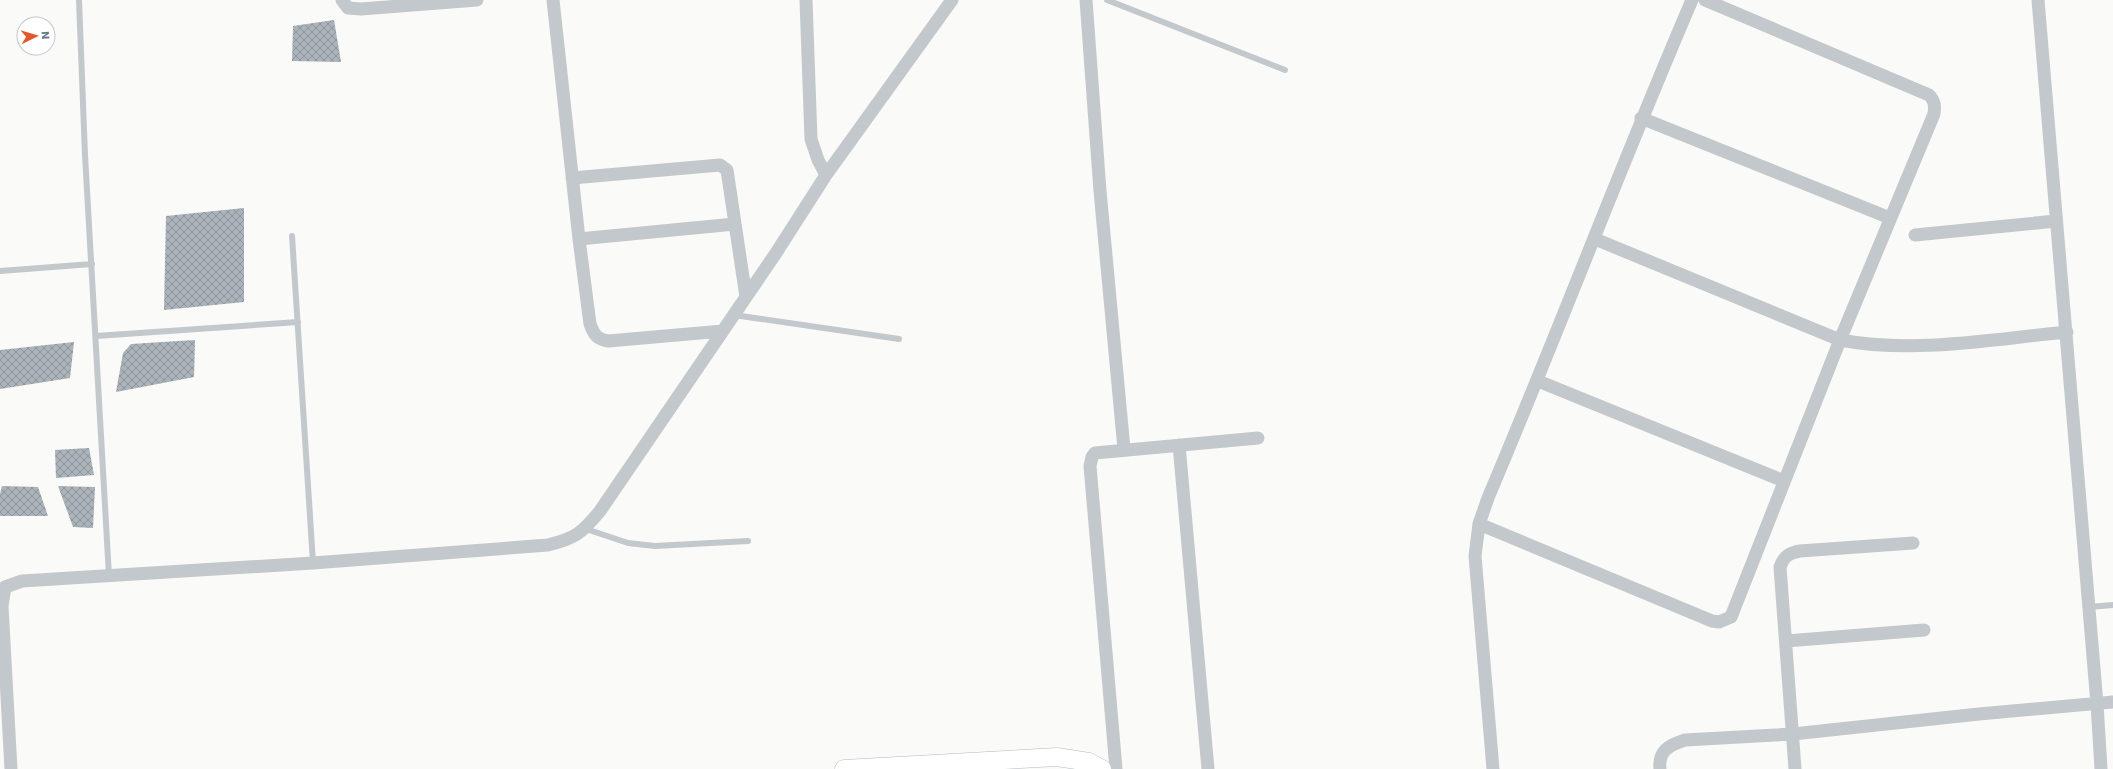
<svg xmlns="http://www.w3.org/2000/svg" width="2113" height="769" font-family="'Work Sans',sans-serif">
<style>
.building{fill:url(#building-cross-hatch)}
.lines{fill:none;stroke-linecap:round;stroke-linejoin:round}
.secondary-casing{stroke:#b3babf;stroke-width:19}
.lane{stroke:#c3c8cc;stroke-width:6}
.street{stroke:#c3c8cc;stroke-width:13}
.secondary{stroke:#fff;stroke-width:18}
</style>
<defs>
<pattern id="building-cross-hatch" width="8" height="8" patternUnits="userSpaceOnUse"><rect width="8" height="8" fill="#aab3b9"/><path d="M0 0l8 8M0 8l8-8" fill="none" stroke="#8e969c"/></pattern>
</defs>
<rect width="100%" height="100%" fill="#fafaf8"/>
<path class="building" d="M334 20 341 62 292 61 293 26Z
M244 208V302L164 310 166 216Z
M195 340 194 377 116 392 123 353 131 344Z
M74 342 70 378 0 389V350Z
M89 448 94 475 56 478 55 450Z
M2 486 38 487 48 516H0V494Z
M58 486 95 487 93 528 73 527Z"/>
<g class="lines">
<g class="secondary-casing">
<path id="secondary" d="M844 769 1057 757 1089 762 1102 769"/>
</g>
<path class="lane" d="M79 0 85 155 109 576
M1107 0 1285 70
M292 236 313 563
M0 271 92 264
M734 315 899 339
M96 336 298 322
M586 529 628 543 655 546 748 541
M2089 607 2113 605"/>
<path class="street" d="M342 0 348 8 361 9 477 0
M553 0 579 239 590 324C594 335 597 339 608 341L723 331
M806 0 811 139 818 160 826 175
M1086 0 1100 191 1124 449
M2038 0 2097 704 2101 769
M1641 118 1890 218
M572 178 720 165 727 170 746 297
M1915 235 2056 221
M579 239 735 224
M1595 239 1840 340C1915 354 1992 339 2067 332
M1538 381 1784 481
M1179 445 1208 769
M1479 524 1712 621 1719 622 1731 617 1840 340 1934 114C1935 106 1935 101 1929 95L1705 0
M1786 641 1924 630
M11 769 2 606 5 587 22 581 313 563 548 545C576 538 582 533 600 511L776 253 826 175 952 0
M1116 769 1090 466 1092 457 1095 453 1258 438
M1493 769 1475 556 1479 524 1488 498C1558 333 1621 165 1692 0
M1660 769C1658 751 1669 745 1685 740L1793 734 1979 714 2113 702
M1795 769 1780 567C1784 556 1789 553 1800 551L1913 543"/>
<use href="#secondary" class="secondary"/>
</g>
<g transform="translate(36 36) rotate(85)"><circle r="19" fill="#ffffff" stroke="#c1c8cd"/>
<path d="M0-3L7 15L0 10L-7 15Z" fill="#e4572e"/>
<text y="-6" font-size="11" font-weight="bold" text-anchor="middle" fill="#657683">N</text>
</g>
</svg>
